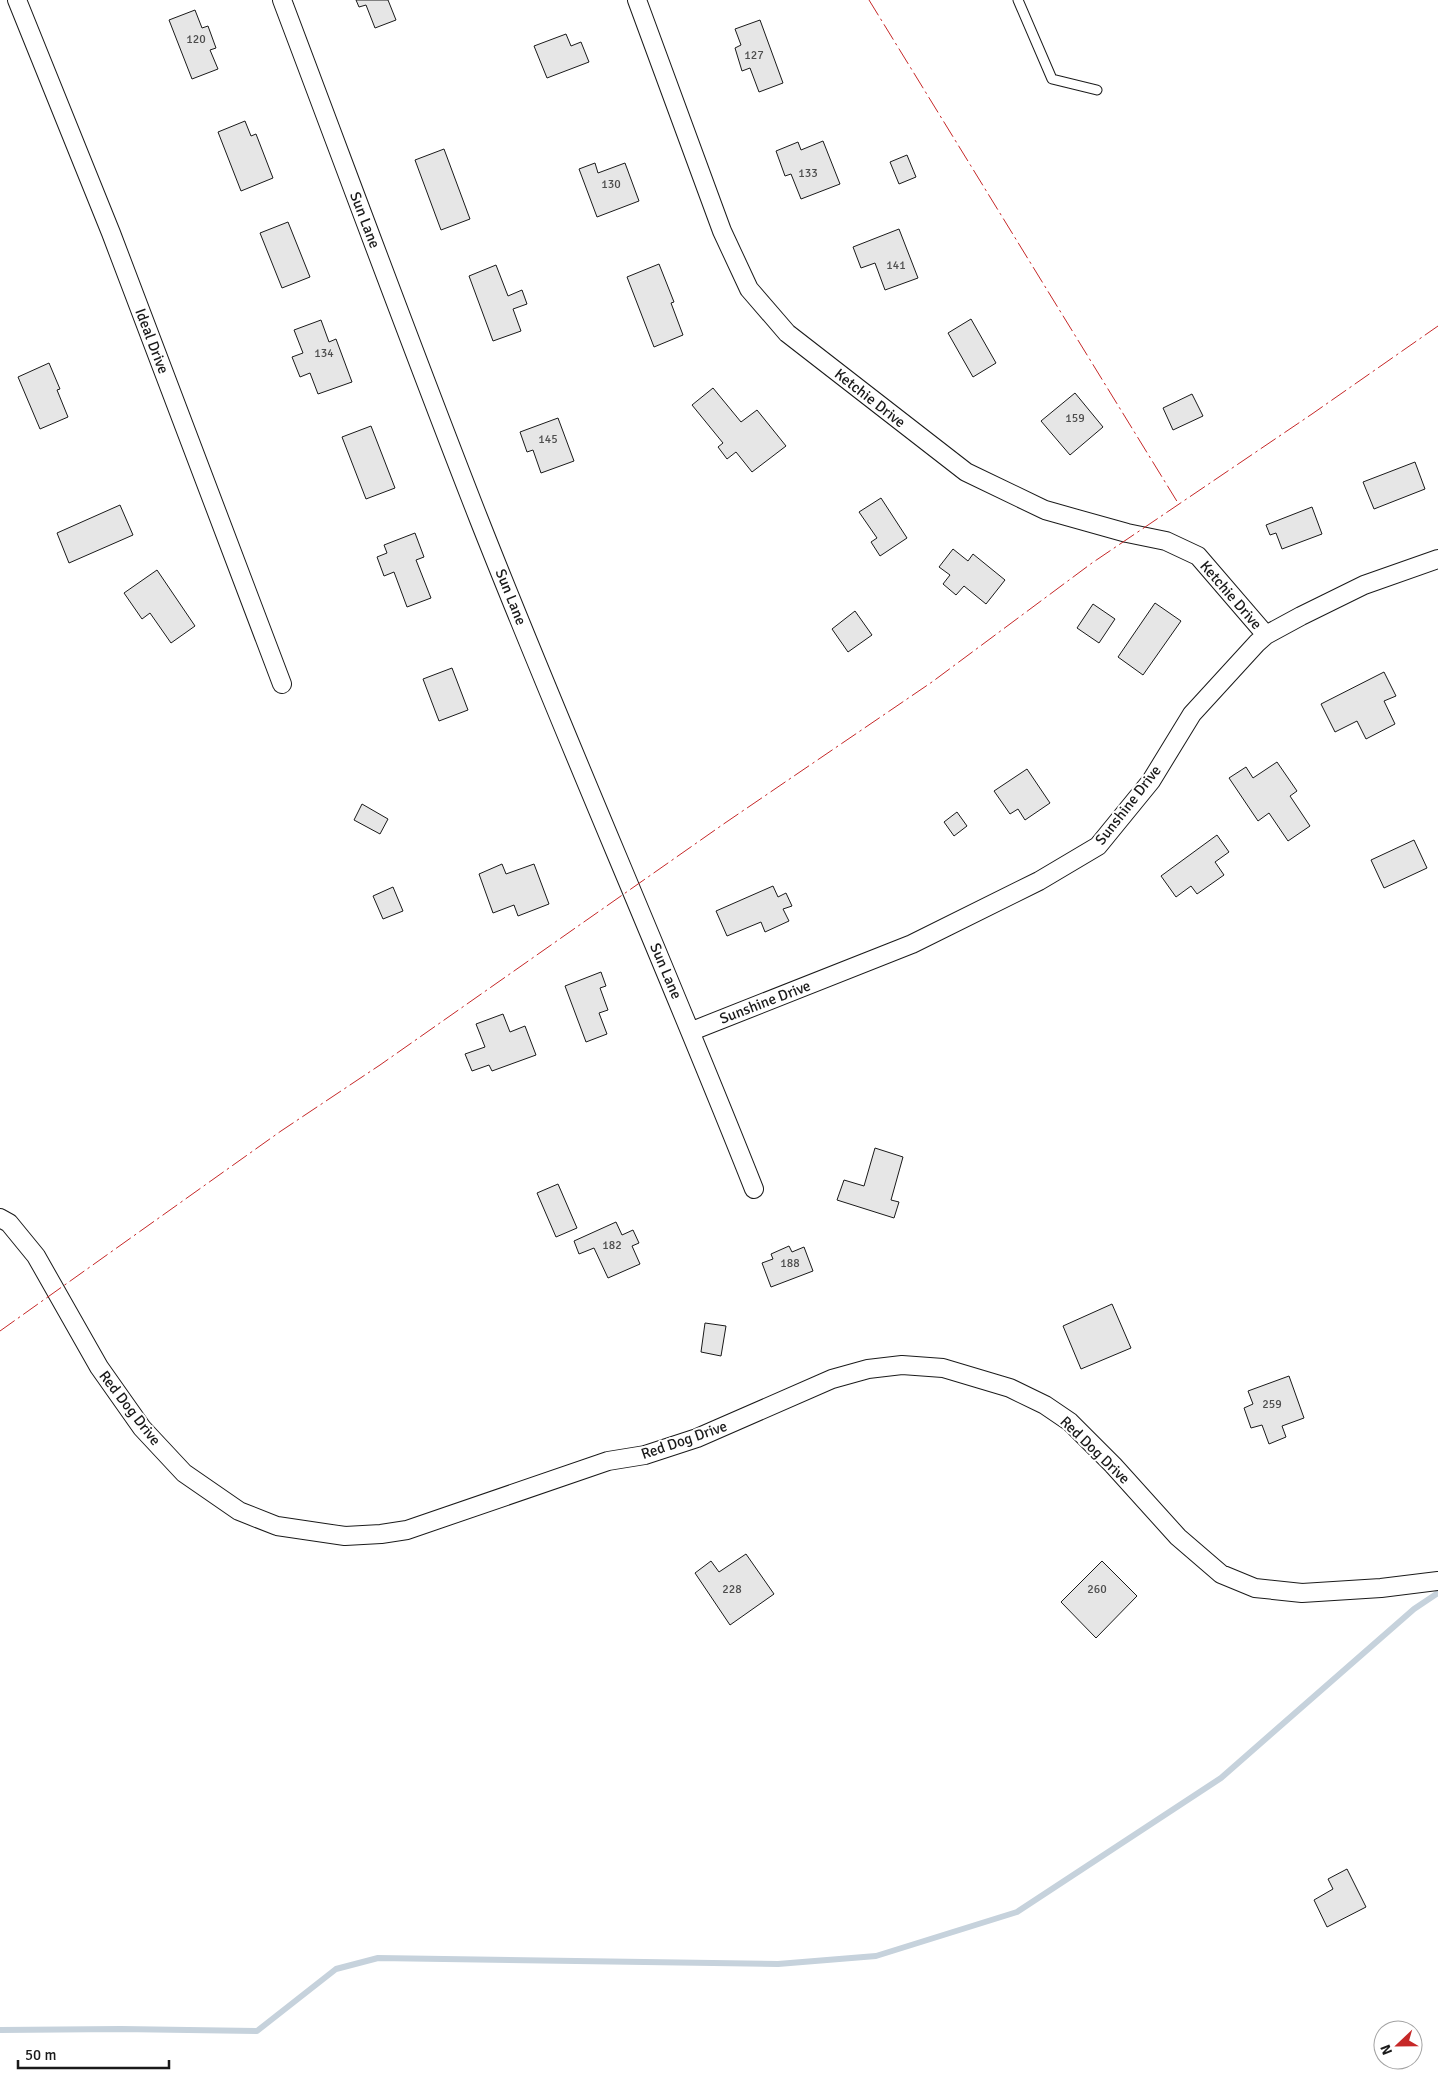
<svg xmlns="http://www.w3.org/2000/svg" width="1438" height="2085" font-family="Signika,sans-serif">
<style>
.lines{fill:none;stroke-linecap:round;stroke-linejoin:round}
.stream{stroke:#c6d2dc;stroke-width:6}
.building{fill:#e6e6e6;stroke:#1a1a1a}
.lane-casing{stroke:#1a1a1a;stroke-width:11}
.street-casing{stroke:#1a1a1a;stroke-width:20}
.lane{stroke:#fff;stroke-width:9}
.street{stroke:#fff;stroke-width:18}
.power{stroke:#c62828;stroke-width:1;stroke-dasharray:18 4 2.5 4;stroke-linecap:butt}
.labels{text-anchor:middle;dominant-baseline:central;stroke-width:4;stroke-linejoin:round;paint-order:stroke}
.number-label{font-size:12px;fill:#4d4d4d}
.street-label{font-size:15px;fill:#1a1a1a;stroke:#fff}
</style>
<rect width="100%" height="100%" fill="#fff"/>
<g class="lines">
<path class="stream" d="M0 2030 121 2029 257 2031 336 1969 378 1958 778 1964 876 1956 1017 1912 1221 1778 1414 1609 1438 1593"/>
</g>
<path class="building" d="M356 0H388L396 20 375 28 366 5 359 7Z
M195 10 202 28 208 26 216 48 210 50 218 69 192 79 169 20Z
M760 20 783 83 759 92 750 68 742 71 735 48 741 45 735 29Z
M566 34 571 46 581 42 589 62 547 78 534 46Z
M245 121 251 136 256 134 273 178 241 191 218 132Z
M823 141 840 184 801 199 791 174 785 176 776 151 798 142 801 150Z
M444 149 470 219 441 230 415 160Z
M907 155 916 177 899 184 890 162Z
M595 163 598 173 625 163 639 201 597 217 579 169Z
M288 222 310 277 282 288 260 233Z
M899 229 918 278 885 290 875 263 861 268 853 247Z
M659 264 674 302 671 303 683 335 654 347 627 277Z
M496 265 508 296 522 290 527 304 513 309 521 331 493 341 469 276Z
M971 319 996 363 973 377 948 333Z
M321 320 329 342 336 339 352 382 318 394 310 373 300 377 292 357 303 353 294 330Z
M49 363 60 389 57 390 68 417 40 429 18 377Z
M713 388 741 422 757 410 786 446 752 472 736 452 727 459 718 447 723 443 692 405Z
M1075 393 1103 427 1070 455 1041 421Z
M1192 394 1203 416 1173 430 1163 408Z
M558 418 574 461 541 473 533 450 527 452 520 432Z
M371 426 395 488 366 499 342 437Z
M1415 462 1425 489 1374 509 1363 482Z
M881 498 907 538 880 556 871 542 877 538 859 512Z
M120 505 133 535 69 563 57 533Z
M1312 507 1322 534 1282 549 1276 533 1270 535 1266 525Z
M415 533 424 557 416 560 431 598 407 607 394 572 384 576 377 557 387 553 384 545Z
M953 549 968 561 973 554 1005 580 986 604 964 586 956 595 943 584 950 575 939 567Z
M157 570 195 626 171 643 150 613 142 619 124 593Z
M1155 603 1181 621 1143 675 1118 657Z
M1093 604 1115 619 1099 643 1077 628Z
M855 611 872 635 848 652 832 629Z
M452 668 468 710 439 721 423 679Z
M1384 672 1396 696 1384 701 1395 724 1366 739 1357 721 1335 732 1321 704Z
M1277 762 1297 791 1290 796 1310 826 1288 841 1269 813 1258 821 1229 778 1246 767 1253 778Z
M1027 769 1050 803 1025 820 1018 809 1010 814 994 791Z
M362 804 388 819 380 834 354 820Z
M957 812 967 826 954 836 944 822Z
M1217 835 1229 852 1215 862 1224 875 1197 894 1191 886 1176 897 1161 876Z
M1414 840 1427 868 1384 888 1371 860Z
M502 864 506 874 534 864 549 904 518 916 514 905 493 913 479 874Z
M773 886 778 897 786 893 792 906 783 909 789 921 765 932 761 922 727 936 716 911Z
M393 887 403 911 383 919 373 896Z
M601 972 606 986 600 988 608 1010 599 1013 607 1034 586 1042 565 986Z
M503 1014 510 1032 525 1026 536 1055 492 1071 489 1065 472 1071 465 1054 485 1047 476 1024Z
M875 1148 903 1157 891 1200 899 1202 894 1218 837 1200 844 1180 864 1186Z
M558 1184 577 1228 556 1237 537 1193Z
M616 1222 622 1235 633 1230 639 1243 632 1246 640 1264 608 1278 594 1248 579 1254 574 1241Z
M789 1246 792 1252 804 1247 813 1271 771 1287 762 1263 773 1259 771 1254Z
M1112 1304 1131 1348 1081 1369 1063 1326Z
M705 1323 726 1326 721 1356 701 1352Z
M1289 1376 1304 1418 1282 1426 1286 1437 1269 1444 1262 1425 1251 1428 1244 1408 1253 1404 1248 1391Z
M746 1554 774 1594 730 1625 695 1573 711 1561 719 1572Z
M1102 1561 1137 1596 1096 1638 1061 1602Z
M1347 1869 1366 1907 1327 1927 1314 1900 1333 1889 1328 1879Z"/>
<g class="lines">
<g class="lane-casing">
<path id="lane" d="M1018 0 1052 79 1097 90"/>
</g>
<g class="street-casing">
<path id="street" d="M17 0 111 233 282 684
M282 0C347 172 411 346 478 517 567 743 665 964 754 1189
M637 0 722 231 749 289 787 333 966 472 1045 510 1127 533 1166 541 1198 556 1266 635
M692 1031 912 944 1039 881 1098 846 1151 781 1192 714 1257 643 1266 635 1301 616 1364 585 1438 559
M0 1218 9 1223 36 1256 99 1367 142 1428 184 1473 239 1511 277 1526 345 1536 381 1534 407 1530 608 1461 645 1455 697 1438 832 1379 868 1369 902 1365 943 1368 1010 1388 1045 1405 1070 1422 1113 1465 1178 1537 1221 1574 1255 1588 1302 1593 1381 1588 1438 1581"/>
</g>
<use href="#lane" class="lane"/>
<use href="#street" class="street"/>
<path class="power" d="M869 0 1178 503
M0 1331 281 1131 380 1065 725 823 932 682 1092 563 1312 414 1438 326"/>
</g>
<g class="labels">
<g class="number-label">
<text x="196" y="39">120</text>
<text x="754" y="55">127</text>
<text x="808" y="173">133</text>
<text x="611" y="184">130</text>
<text x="896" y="265">141</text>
<text x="324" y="353">134</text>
<text x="1075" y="418">159</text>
<text x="548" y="439">145</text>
<text x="612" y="1245">182</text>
<text x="790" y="1263">188</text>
<text x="1272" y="1404">259</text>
<text x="732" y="1589">228</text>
<text x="1097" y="1589">260</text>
</g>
<g class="street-label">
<text transform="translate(365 220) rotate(69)">Sun Lane</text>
<text transform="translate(152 341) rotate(69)">Ideal Drive</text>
<text transform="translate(870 398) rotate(38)">Ketchie Drive</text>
<text transform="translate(1231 595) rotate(49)">Ketchie Drive</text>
<text transform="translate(511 597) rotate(68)">Sun Lane</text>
<text transform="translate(1128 805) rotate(-52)">Sunshine Drive</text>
<text transform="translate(666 971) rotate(67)">Sun Lane</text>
<text transform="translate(765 1002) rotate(-21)">Sunshine Drive</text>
<text transform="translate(130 1408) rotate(52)">Red Dog Drive</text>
<text transform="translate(684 1440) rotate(-19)">Red Dog Drive</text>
<text transform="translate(1095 1450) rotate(44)">Red Dog Drive</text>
</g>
</g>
<g transform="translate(1398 2045) rotate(248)"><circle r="24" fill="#ffffff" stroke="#a3a3a3"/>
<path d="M0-4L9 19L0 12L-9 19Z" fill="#c62828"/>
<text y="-8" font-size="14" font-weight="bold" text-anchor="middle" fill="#1a1a1a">N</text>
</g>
<path d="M18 2060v8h151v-8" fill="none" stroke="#1a1a1a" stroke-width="2.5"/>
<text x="25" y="2060" font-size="15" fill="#1a1a1a" stroke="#ffffff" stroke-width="4" paint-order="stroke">50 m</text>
</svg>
